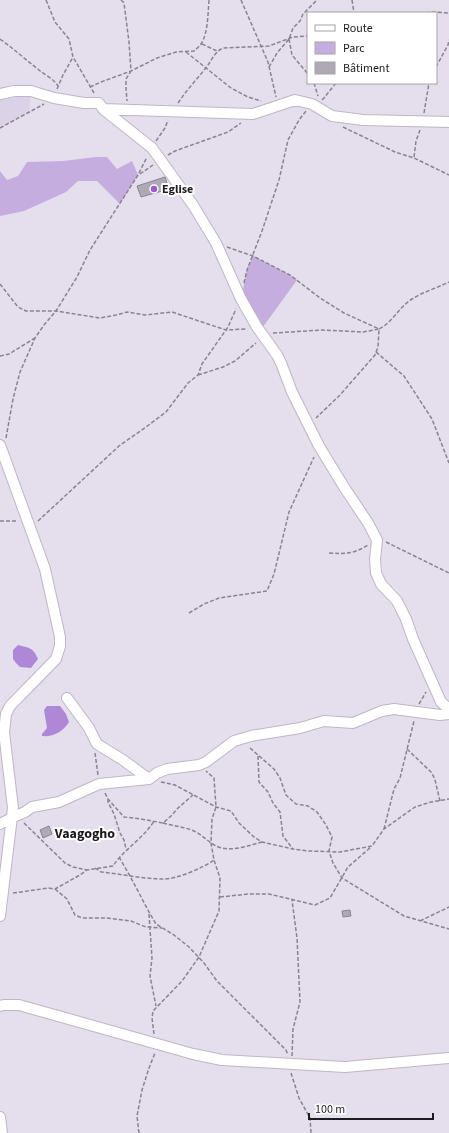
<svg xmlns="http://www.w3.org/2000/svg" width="449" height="1133" font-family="'Source Sans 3',sans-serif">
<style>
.built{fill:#dbd2e7}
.green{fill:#c5ade0}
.water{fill:#ae87d6}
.building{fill:#afa9b6;stroke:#8a8491}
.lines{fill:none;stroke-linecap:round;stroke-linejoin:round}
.street-casing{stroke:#bdb7c4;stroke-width:12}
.path{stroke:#88848e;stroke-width:1.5;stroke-dasharray:4 2;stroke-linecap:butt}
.street{stroke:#fff;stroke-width:10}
.poi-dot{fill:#9a5bd2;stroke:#fff;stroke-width:1.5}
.labels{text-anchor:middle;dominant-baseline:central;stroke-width:4;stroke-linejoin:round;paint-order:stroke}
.poi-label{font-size:12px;font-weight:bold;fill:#1d1b20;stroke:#fff;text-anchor:start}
.quarter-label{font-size:14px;font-weight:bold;fill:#1d1b20;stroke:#fff}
</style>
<rect width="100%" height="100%" fill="#e5deec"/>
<path class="built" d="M31 91 29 112 0 128V94Z"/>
<path class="green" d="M96 157H107L117 169 132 161 138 175 120 204 97 181H78L66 192 24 211 0 216V171L7 180 18 176 27 162 63 161Z
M253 256 290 275 297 280 260 331 241 299 247 270Z"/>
<path class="water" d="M18 645C29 648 33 647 38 659L31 668 20 667 16 663 13 659V650Z
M47 706H60L66 714 69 722C63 732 53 737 42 736V734L47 728 44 710Z"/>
<path class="building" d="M165 177 169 189 141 197 137 186Z
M49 826 52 834 43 838 40 830Z
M350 910 351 916 343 917 342 911Z"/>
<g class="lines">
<g class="street-casing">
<path id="street" d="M0 94 14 91H31L54 98 84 103H99L103 109 253 114 295 100 312 104 332 116 363 120 449 122
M103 109 152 148 193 205 216 243 241 299 257 327 277 355 281 363 292 392 319 446 344 487 368 523 377 540 375 559 376 573 381 584 397 601 406 619 413 639 441 702 449 709
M0 445 45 569 60 637V646L56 659 10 706 6 714 4 732 13 808 0 916
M67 698 89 728 97 744 123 760 149 779
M0 824 16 816 25 812 32 807 59 802 99 784 149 779 157 773 167 769 199 765 206 762 234 741 251 736 300 728 324 721 353 723 382 711 394 709 440 715 449 714
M0 1006 4 1005H19L193 1054 222 1060 345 1067 449 1058
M0 1117 2 1133"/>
</g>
<path class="path" d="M46 0 55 22 69 39 73 57 94 93
M121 0 124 3 129 42 131 71 126 79V88L127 101
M241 0 268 62 276 97
M352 0 354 13
M426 13 432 12 449 13
M0 39C14 49 26 60 39 70 45 75 54 79 58 86
M289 39 292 55 308 74
M202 44 217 51
M186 52 231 88 248 97 261 101
M269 67 277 53 289 39 293 28 300 21 303 14 317 0
M436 67 448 45 449 40
M314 83 318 96
M90 87 101 82 131 71 157 58 176 52 194 51C196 49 199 47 201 44 208 34 208 12 209 0
M57 89 63 75 73 57
M322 100 324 98 336 83
M178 103C186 91 196 80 205 69 212 61 213 53 223 48L269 46 293 37 308 36
M424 113 429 83
M343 127 395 152 414 158 449 175
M0 128 44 104
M156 141 165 128 168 120
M168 155 175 151 228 132 241 123
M414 157 416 141 420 130
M140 174 153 165
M227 247 253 256 290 275 320 298 344 313 379 329C392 323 399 307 412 299 423 292 437 288 449 282
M244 283 247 270 262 231 279 180 288 140 299 120 306 111
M0 284 18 307 26 311H56L100 318 116 315 127 312 145 315 172 312 226 330 247 329
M273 333 322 330 363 332 379 329 378 347 375 355 340 395 316 418
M376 352 404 376 432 419 449 463
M0 356 9 354 35 338
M198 375 223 367 235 361 256 343
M6 438 13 399 20 372 35 338 44 325 56 311 77 277 90 250 138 175 147 157
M0 521H18
M38 521 119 446 146 427 166 412 188 383 198 375 202 364 228 327 236 309
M386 542 449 573
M329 553C345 554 354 554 368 545
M189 613 204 604 219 598 267 591 274 574 289 512 314 457
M419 704 426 692
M250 748 274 769 280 778 286 795 296 804 308 806 317 812 326 825 332 837 329 851 333 863 342 878 404 916 449 929
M407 749 432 773 435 780 440 801
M95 753 98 775
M258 756 259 782 268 792 273 803 280 812 283 836 293 849
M161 782 175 785 216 807 231 811 239 823 254 837 262 842 293 849 309 851 340 852 372 846 384 829 415 807 431 802 449 799
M105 793 108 799 124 817 141 819 163 823 171 816 178 808 193 795
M108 799V802L114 814 120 833 124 840 126 849
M24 823 65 863 73 867 87 870
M163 823C174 826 186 827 196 832 205 837 212 846 222 848 235 851 250 845 262 842
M384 829 394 789 400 778 414 721
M119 857 130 876 149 912 156 924 174 935 189 947 204 963 217 981 286 1050 288 1055
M95 868 101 872C122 874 143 879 164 879 177 879 203 868 214 860
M55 889 67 899 75 915 82 918H106L131 921 146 927 162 928
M13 893 35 890 48 888 55 889 80 875 87 870 113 866C124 849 143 839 154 821
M220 897 249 894H269L315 905 330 898 348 867 371 847
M149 914 152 958 150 976 156 1006
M420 921 449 907
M154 1034 152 1018 153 1011 182 981 199 957 219 911 220 878 214 860 211 843 212 819 216 807 214 778 206 771
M292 1056 293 1029 300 1002 297 938 292 900
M291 1073 299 1098 310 1118 311 1133
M139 1133 137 1116 142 1090 149 1068 155 1053"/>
<use href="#street" class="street"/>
</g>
<circle class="poi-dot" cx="154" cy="189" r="4"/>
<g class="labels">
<g class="poi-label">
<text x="162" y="189">Eglise</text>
</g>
<g class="quarter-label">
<text x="85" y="834">Vaagogho</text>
</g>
</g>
<rect x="307" y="12" width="130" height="72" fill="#ffffff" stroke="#a5a4a6"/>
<rect x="315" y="25" width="20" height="6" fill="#ffffff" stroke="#a5a4a6"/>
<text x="343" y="32" font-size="12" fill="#1d1b20">Route</text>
<rect x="315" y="42" width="20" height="12" fill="#c5ade0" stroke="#a5a4a6"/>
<text x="343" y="52" font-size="12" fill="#1d1b20">Parc</text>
<rect x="315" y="62" width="20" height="12" fill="#afa9b6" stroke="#a5a4a6"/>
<text x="343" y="72" font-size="12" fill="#1d1b20">Bâtiment</text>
<path d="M309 1113v6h124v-6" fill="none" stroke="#1d1b20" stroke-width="2"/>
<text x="315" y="1113" font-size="12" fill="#1d1b20" stroke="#ffffff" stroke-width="3" paint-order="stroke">100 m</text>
</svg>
